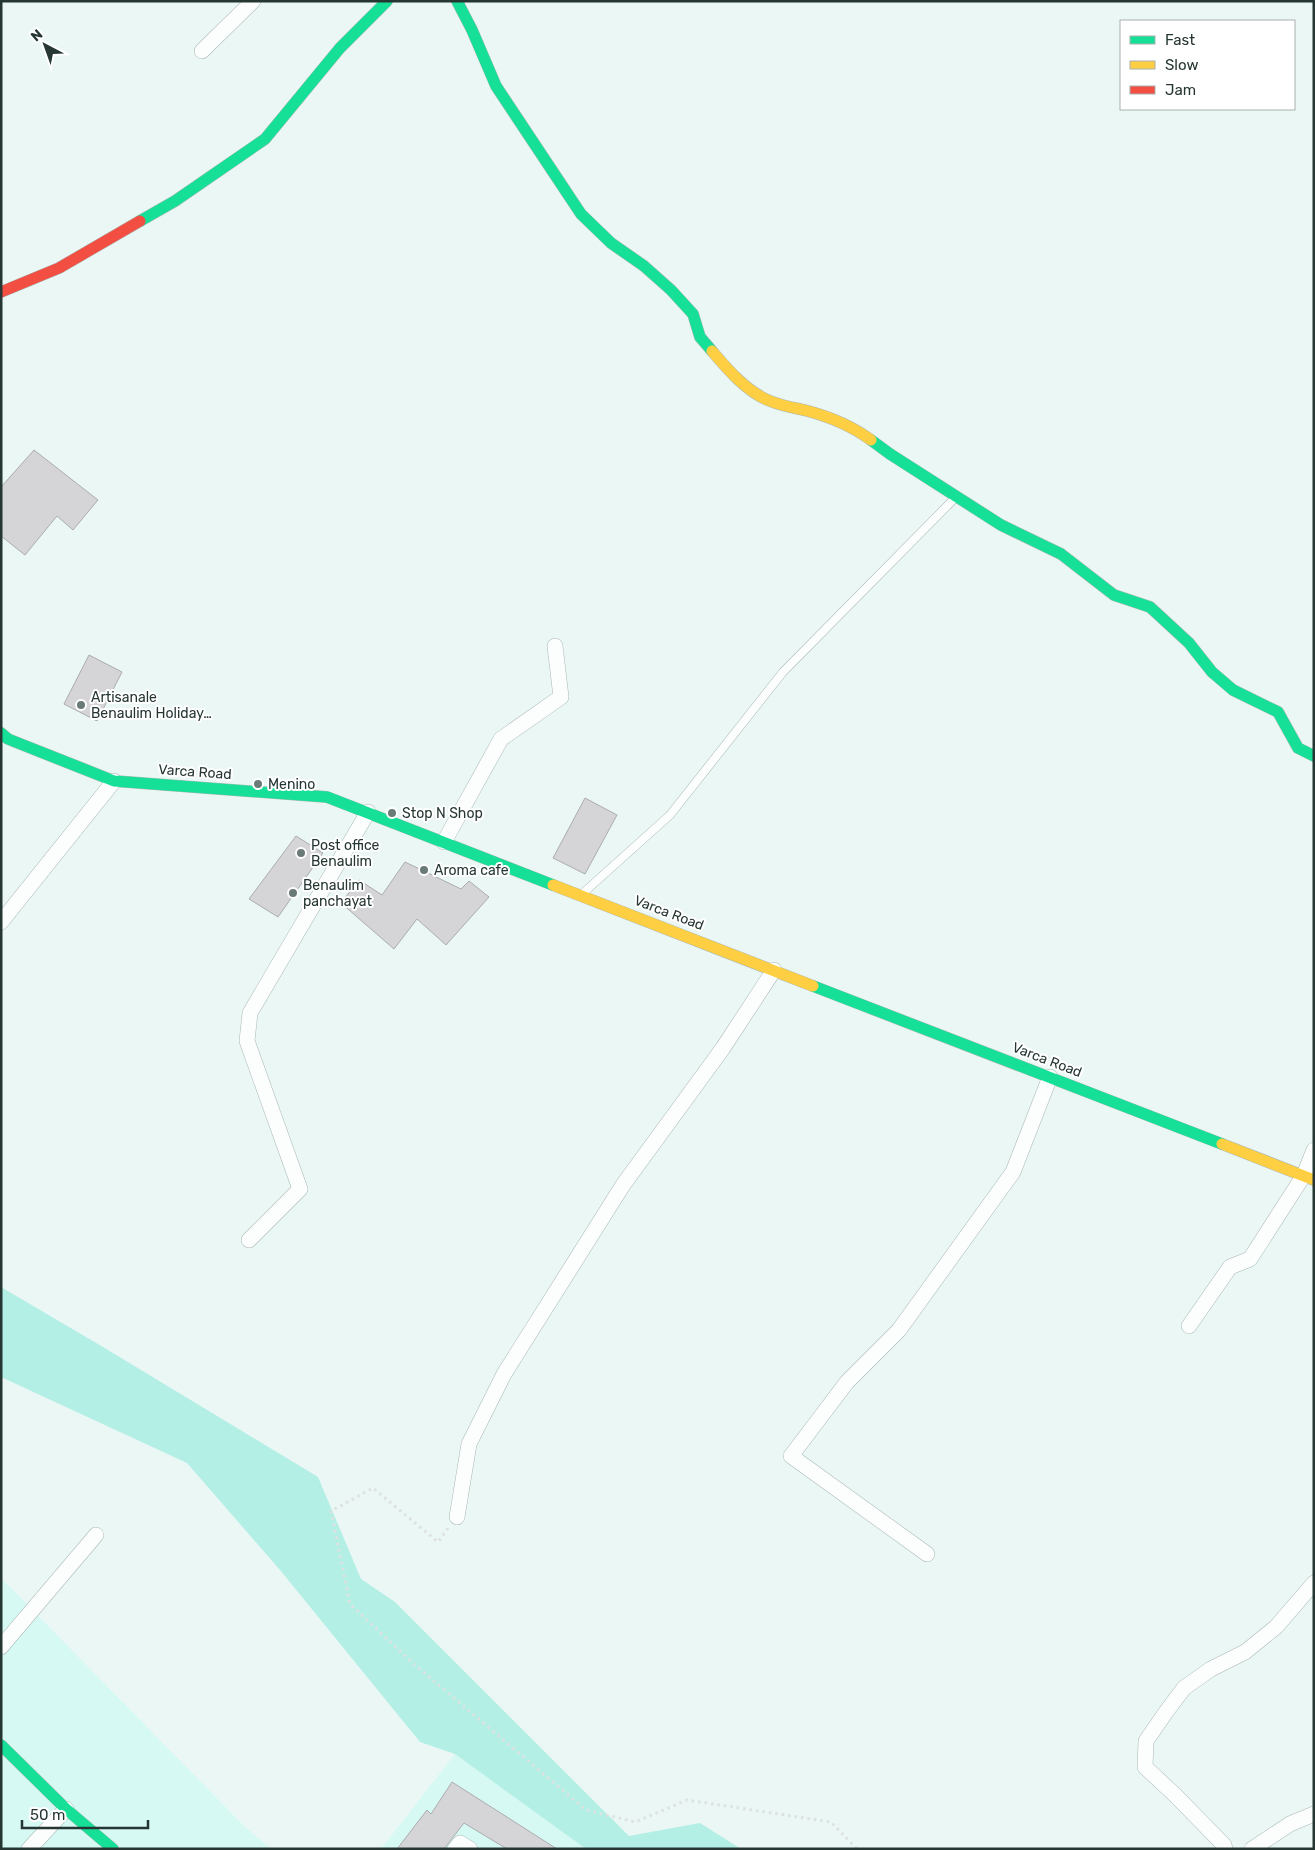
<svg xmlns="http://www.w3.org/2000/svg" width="1315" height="1850" font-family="Rubik,sans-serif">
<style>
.built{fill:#d6f9f3}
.green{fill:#b4efe6}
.building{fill:#d5d4d7;stroke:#acacaf}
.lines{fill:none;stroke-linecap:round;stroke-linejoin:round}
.lane-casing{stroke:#aab7b5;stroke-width:9}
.street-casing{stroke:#aab7b5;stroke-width:16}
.fast-casing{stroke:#aab7b5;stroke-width:12}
.slow-casing{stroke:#aab7b5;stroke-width:12}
.jam-casing{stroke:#aab7b5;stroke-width:12}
.path{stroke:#dde2e1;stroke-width:3;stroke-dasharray:2.5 4;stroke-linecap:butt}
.lane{stroke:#fcfefe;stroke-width:8}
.street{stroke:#fcfefe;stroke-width:15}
.fast{stroke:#16e098;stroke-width:11}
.slow{stroke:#ffcf43;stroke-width:11}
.jam{stroke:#f24e42;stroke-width:11}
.poi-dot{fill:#6a7a77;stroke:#fff;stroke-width:2}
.labels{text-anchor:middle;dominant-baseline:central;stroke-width:4;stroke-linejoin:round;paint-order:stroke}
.poi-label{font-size:14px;fill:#253633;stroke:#fff;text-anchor:start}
.street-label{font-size:14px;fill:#253633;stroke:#fff}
</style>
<rect width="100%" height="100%" fill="#eaf7f5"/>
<path class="built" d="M1 1578 243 1825 271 1849H1Z
M455 1754 586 1849H381Z"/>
<path class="green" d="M1 1287 103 1347 318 1477 361 1579 395 1602 629 1836 700 1823 741 1849H586L455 1754 420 1742 280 1570 187 1463 1 1377Z"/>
<path class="building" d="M34 450 98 500 73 530 57 516 25 555 1 536V487Z
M89 655 122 672 97 721 64 704Z
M585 798 617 815 585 874 553 858Z
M296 836 323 853 278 917 249 899Z
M405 862 461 889 469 881 489 897 446 945 417 919 394 949 341 903 359 880 382 895Z
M452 1782 557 1849H507L464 1823 444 1849H397L427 1810 431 1814Z"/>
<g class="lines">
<g class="lane-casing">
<path id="lane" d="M582 894 670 815 783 672 954 499"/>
</g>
<g class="street-casing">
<path id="street" d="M202 51 253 1
M444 842 501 739 561 697 555 646
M1 922 114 781
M249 1240 300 1189 247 1041 250 1013 368 812
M1189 1326 1230 1267 1250 1259 1304 1175 1314 1150
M457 1517 469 1444 504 1374 623 1185 723 1048 774 970
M927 1554 791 1456 847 1382 899 1330 1013 1172 1050 1077
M1 1647 96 1535
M29 1849 66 1809
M455 1849 460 1843 470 1849
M1225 1849 1224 1845 1175 1795 1145 1767 1146 1741 1166 1712 1184 1688 1211 1669 1245 1652 1276 1627 1314 1583
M1252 1849 1290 1824 1314 1814"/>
</g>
<g class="fast-casing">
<path id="fast" d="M457 1 472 30 496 86 581 214 611 243 644 266 671 290 693 314 700 337 712 351
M140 221 175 201 265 139 340 48 387 1
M871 440 890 454 1001 525 1061 554 1114 595 1150 607 1189 643 1212 672 1233 690 1278 712 1298 748 1314 756
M1 733 8 739 114 781 327 797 553 885
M813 986 1222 1144
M1 1745 66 1809 113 1849"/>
</g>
<g class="slow-casing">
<path id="slow" d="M712 351C728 370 747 392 770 401 782 406 795 408 808 411 830 417 852 426 871 440
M553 885 813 986
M1222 1144 1314 1180"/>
</g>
<g class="jam-casing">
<path id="jam" d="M1 292 59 268 140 221"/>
</g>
<path class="path" d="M448 1528 438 1542 373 1488 331 1511 350 1604 415 1665 586 1810 635 1822 687 1800 831 1822 857 1849"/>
<use href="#lane" class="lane"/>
<use href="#street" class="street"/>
<use href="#fast" class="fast"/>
<use href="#slow" class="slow"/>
<use href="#jam" class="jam"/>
</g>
<g class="poi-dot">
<circle cx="81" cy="705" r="5"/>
<circle cx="258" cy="784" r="5"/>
<circle cx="392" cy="813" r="5"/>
<circle cx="301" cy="853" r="5"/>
<circle cx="424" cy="870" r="5"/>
<circle cx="293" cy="893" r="5"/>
</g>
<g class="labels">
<g class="poi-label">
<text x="91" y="697">Artisanale<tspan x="91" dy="16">Benaulim Holiday…</tspan></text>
<text x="268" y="784">Menino</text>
<text x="402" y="813">Stop N Shop</text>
<text x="311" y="845">Post office<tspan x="311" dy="16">Benaulim</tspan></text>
<text x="434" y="870">Aroma cafe</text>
<text x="303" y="885">Benaulim<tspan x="303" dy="16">panchayat</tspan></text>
</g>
<g class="street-label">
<text transform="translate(195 772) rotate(4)">Varca Road</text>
<text transform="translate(669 913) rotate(21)">Varca Road</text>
<text transform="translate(1047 1060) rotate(21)">Varca Road</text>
</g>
</g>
<rect width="1315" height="1850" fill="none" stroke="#253633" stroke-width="5"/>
<rect x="1120" y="20" width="175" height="90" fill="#ffffff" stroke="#a8afad"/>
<rect x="1130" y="36" width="25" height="8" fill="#16e098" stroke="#a8afad"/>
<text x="1165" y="45" font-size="15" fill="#253633">Fast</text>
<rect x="1130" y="61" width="25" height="8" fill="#ffcf43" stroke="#a8afad"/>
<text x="1165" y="70" font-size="15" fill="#253633">Slow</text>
<rect x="1130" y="86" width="25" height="8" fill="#f24e42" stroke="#a8afad"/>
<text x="1165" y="95" font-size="15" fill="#253633">Jam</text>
<g transform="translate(45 45) rotate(319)" stroke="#ffffff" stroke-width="4" paint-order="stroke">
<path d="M0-4L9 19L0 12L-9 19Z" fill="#253633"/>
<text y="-8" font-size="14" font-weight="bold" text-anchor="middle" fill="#253633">N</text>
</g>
<path d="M22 1820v8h126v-8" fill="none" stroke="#253633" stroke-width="2.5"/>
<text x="30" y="1820" font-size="15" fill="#253633" stroke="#ffffff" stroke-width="4" paint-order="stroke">50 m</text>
</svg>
